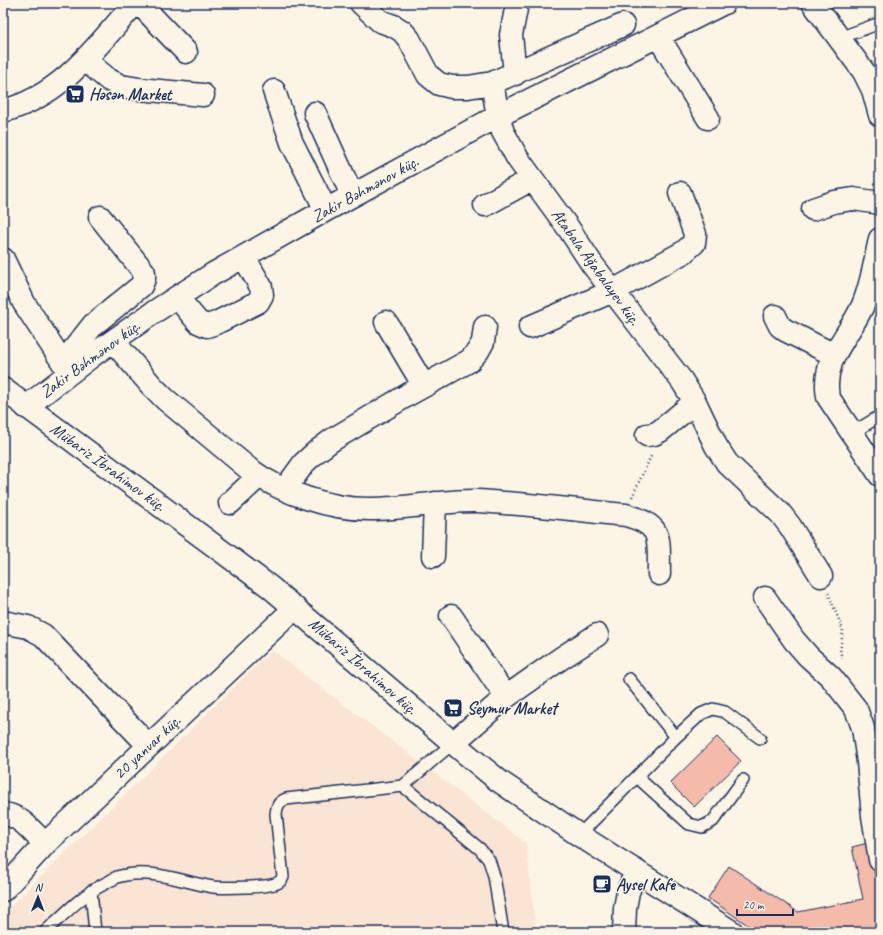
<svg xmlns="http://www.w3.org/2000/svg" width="883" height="935" font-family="Caveat,sans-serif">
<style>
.built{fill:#fae4d4}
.building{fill:#f4bbab;stroke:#1b2f5e}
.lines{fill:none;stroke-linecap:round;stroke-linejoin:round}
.service-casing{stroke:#1b2f5e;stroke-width:14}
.minor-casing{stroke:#1b2f5e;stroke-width:25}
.tertiary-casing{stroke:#1b2f5e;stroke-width:25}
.path{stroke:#1b2f5e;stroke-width:2.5;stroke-dasharray:1 3;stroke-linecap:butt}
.service{stroke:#fcf5e5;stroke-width:11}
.minor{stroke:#fcf5e5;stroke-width:22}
.tertiary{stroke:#fcf5e5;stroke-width:22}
.labels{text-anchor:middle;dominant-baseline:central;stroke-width:3;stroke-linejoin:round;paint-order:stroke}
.poi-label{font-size:17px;font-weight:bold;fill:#1b2f5e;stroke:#fcf5e5;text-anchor:start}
.street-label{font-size:17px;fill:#1b2f5e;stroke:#fcf5e5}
</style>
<rect width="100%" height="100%" fill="#fcf5e5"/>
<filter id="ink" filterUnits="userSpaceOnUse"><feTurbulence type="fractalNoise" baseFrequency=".025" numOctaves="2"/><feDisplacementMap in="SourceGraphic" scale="8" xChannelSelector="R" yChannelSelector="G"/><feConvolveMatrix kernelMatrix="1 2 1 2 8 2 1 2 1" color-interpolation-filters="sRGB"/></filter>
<g filter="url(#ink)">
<path class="built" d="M272 650 526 843 536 932H3V914Z"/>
<path class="building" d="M717 737 741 761 694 807 670 783Z
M868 843 880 896V932H758L708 898 729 866 798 912 863 899 852 847Z"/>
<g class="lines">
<g class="service-casing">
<path id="service" d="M839 38 880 23
M852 433 880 416
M629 679 676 737
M637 777 689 824 702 827 713 821 743 780
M403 786 480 849 489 860 494 876 503 932
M579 835 676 737 701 714 713 709 725 712 760 738
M91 891 95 932
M45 932C64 914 82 895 106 883 110 881 113 879 117 877 149 867 182 882 213 887 223 888 272 888 279 882 281 881 282 879 283 877L276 814C277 805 279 802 286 799L403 786 453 743"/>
</g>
<g class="minor-casing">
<path id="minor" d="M139 3 186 52
M361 3 380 21 394 26 402 31 409 39 428 75 439 84 452 87H468L492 83 498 116 503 132 518 159 569 229 592 264 682 381 695 402 716 446 727 463 780 513 790 526 821 576
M813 3 864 72 873 90 880 115
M658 36 708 118
M85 60 109 80 121 86 139 89 203 95
M515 74 511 35 516 9
M492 83 623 25
M274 91 292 143 326 210
M3 111C62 96 97 46 135 3
M315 113 352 195
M485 205 532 179
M813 209 834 202 853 199 880 203
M880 239C875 261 872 284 863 305 849 337 821 359 828 397L880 475
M3 259 24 303 69 372
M177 297 198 322 207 326 216 323 258 302 262 295 261 287 244 257
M775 316 780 326 785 330 834 355
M386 322 424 386
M530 327 613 291 684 252 694 243 695 234 680 193
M113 341 152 386 165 399 249 469C281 493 332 510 372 509 407 509 442 500 478 501 527 504 577 510 626 515 665 526 658 539 659 574
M63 363 93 325 141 286 144 279V272L100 217
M26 407 93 355 154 312 213 274 326 210 498 116 724 3
M647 435 654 434 660 431 695 402
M285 489 304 463 316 452 332 440 411 393 469 361 478 351 483 342 485 327
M230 503 259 476
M433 556 435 503
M765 598 794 640 808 656 831 677 856 709 863 728 868 762 873 816 880 860
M451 616 506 697
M3 622 28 627 43 635 149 746
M453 743 506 697 560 659 597 635
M3 814C21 815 33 833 45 844
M3 890 45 844 295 608
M624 932 625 908 628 892 636 871"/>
</g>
<g class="tertiary-casing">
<path id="tertiary" d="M3 389 270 587 453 743 499 781 579 835 732 932"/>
</g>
<path class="path" d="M632 497 652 454
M828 593 843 630 840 652 843 659"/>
<use href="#service" class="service"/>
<use href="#minor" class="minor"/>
<use href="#tertiary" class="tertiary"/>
</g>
</g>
<defs>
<g id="supermarket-square" transform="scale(1)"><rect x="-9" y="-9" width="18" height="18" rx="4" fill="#1b2f5e" stroke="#fcf5e5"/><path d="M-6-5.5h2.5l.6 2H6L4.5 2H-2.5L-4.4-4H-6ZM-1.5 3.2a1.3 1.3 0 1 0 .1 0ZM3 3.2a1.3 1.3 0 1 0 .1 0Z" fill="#fff"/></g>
<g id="cafe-square" transform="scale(1)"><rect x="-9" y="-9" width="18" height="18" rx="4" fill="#1b2f5e" stroke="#fcf5e5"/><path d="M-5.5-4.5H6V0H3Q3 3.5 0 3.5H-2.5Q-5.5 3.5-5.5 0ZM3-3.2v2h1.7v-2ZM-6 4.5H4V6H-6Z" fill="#fff"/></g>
</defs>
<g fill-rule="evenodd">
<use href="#supermarket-square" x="75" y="94"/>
<use href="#supermarket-square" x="453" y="708"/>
<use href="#cafe-square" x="602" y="884"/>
</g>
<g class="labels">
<g class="poi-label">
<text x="89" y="94">Həsən Market</text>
<text x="467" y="708">Seymur Market</text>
<text x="616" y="884">Aysel Kafe</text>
</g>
<g class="street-label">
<text transform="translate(365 189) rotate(-29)">Zakir Bəhmənov küç.</text>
<text transform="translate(596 267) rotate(54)">Atabala Ağabalayev küç.</text>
<text transform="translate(90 359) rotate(-36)">Zakir Bəhmənov küç.</text>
<text transform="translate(108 467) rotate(36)">Mübariz İbrahimov küç.</text>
<text transform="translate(363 666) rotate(41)">Mübariz İbrahimov küç.</text>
<text transform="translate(147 747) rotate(-43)">20 yanvar küç.</text>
</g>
</g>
<rect width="883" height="935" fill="none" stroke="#fcf5e5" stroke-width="16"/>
<rect x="8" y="8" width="867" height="919" fill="none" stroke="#1b2f5e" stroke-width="1.5" filter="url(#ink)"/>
<g transform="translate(38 897) rotate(1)" stroke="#fcf5e5" stroke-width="3" paint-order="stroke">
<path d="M0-3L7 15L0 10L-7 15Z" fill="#1b2f5e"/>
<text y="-6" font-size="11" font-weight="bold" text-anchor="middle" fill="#1b2f5e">N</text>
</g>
<path d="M737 909v6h56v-6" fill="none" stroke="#1b2f5e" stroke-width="2"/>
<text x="743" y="909" font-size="12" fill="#1b2f5e" stroke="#fcf5e5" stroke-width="3" paint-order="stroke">20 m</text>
</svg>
